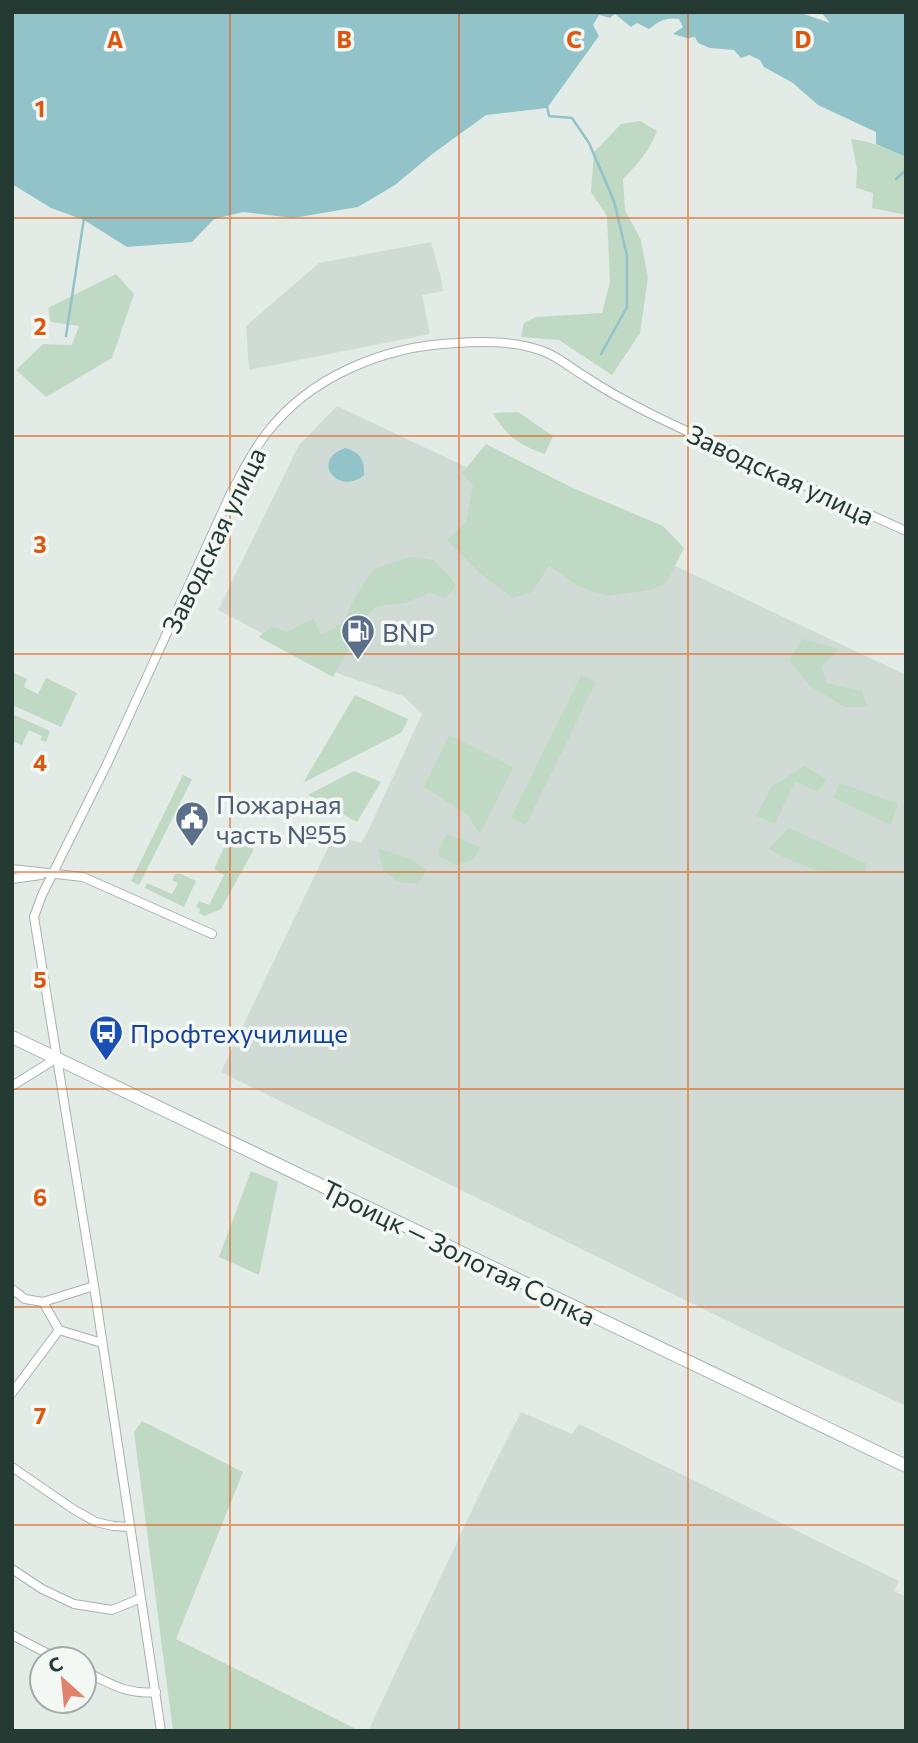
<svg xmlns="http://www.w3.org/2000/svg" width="918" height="1743" font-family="Commissioner,sans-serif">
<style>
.built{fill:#d1dbd6}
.green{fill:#bfd9c5}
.water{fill:#92c3c9}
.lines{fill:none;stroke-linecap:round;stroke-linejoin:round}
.stream{stroke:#92c3c9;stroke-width:2.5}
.street-casing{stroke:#a6b2ad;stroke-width:10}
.secondary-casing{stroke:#a3b5ae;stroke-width:14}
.street{stroke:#fff;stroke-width:8}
.secondary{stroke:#fff;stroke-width:12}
.grid{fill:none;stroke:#de570e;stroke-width:2;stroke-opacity:0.55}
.labels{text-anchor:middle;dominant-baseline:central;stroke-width:7;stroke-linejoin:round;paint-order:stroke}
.street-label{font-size:26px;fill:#253a33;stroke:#f3f8f5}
.service-label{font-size:26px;fill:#4e5e75;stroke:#f3f8f5;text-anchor:start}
.transit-label{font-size:26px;fill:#164399;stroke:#f3f8f5;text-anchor:start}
.grid-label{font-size:23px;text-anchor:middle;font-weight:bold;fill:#de570e;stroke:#f3f8f5;stroke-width:7;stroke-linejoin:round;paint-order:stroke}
</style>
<rect width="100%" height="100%" fill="#e3ebe7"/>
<path class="built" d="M431 242 440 274 443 291 422 295 430 334 249 370 246 326 319 263Z
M337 406 906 675V1406L793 1353 221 1072 334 835 361 843 367 833 422 714 403 696 342 675 218 610 299 445Z
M521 1412 572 1434 579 1424 899 1581 894 1591 906 1597V1731H368L482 1489Z"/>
<path class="green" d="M640 121 657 131C649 152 638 163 623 179L625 210 641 240 648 278 640 333 612 375 559 340 521 337 524 323 536 317 602 313 610 282 607 216 591 192 594 152 621 124Z
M851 139C871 141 888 149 906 157V215L872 208 873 193 856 188 857 169Z
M116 274 134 294 112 358 46 397 16 370 43 344 72 345 79 326 51 322 48 308Z
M518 412 553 436 545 454C521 446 506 436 493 413Z
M486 444 573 488 663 526 684 548 666 583 650 590 607 596 580 587 549 566 532 592 512 598 480 573 447 540 466 522 473 486 462 473Z
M410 557 433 560 449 575 456 586 446 598 429 593 406 603 377 606 367 616 333 677 259 637 271 626 288 632 314 618 321 635 343 623 355 597 374 569Z
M802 639 839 649 822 666 826 683 862 691 868 707H845L810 686 789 660Z
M12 672 27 679 24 687 38 694 46 678 77 693 61 727 12 705Z
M581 675 596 682 526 825 511 818Z
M355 695 408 719 402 732 303 783Z
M12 714 50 731 46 742 41 740 42 736 29 730 22 745 12 741Z
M449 735 513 767 480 834 467 814 424 787Z
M805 766 827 780 817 792 795 781 775 824 756 816 772 786Z
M354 771 381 782 357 822 308 795Z
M183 775 192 779 139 885 131 881Z
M840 783 898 804 891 825 833 798Z
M789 828 867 864 865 872 818 871 783 857 769 849Z
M446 834 480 847 474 859 457 865 437 855Z
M236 840 254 849 221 909 204 916 199 913 200 909 196 907 199 901 209 905 224 875 214 869 226 843Z
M378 848 410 859 427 870 418 884 398 882 383 871Z
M175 874H181L196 881 184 907 145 888 147 883 172 894 178 883 172 880Z
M251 1171 278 1182 259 1275 219 1257Z
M142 1421 243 1472 176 1639 360 1731H173L134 1432Z"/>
<path class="water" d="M12 12H798L830 23 821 12H906V157L876 144V132L818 105 793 83 764 67 760 60 749 55 741 58 734 50 710 48 698 43 695 37 687 38 673 34 683 27 679 19C666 17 659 21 649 29L637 23 631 27 615 14 610 18 599 15 593 25 599 36 547 108 486 115 431 155 395 185 358 207 293 218 243 212 214 219 192 242 127 247 84 220 51 208 12 184Z
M345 448C360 452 365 460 364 475 341 496 308 462 345 448Z"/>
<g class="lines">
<path class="stream" d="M547 106 549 116 572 118 589 143 614 201 627 256V307L601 354
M896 179 906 170
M66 336 84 218"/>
<g class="street-casing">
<path id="street" d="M12 869 83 877 212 934
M12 879 41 875
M12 1086 57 1058
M12 1289 25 1299 43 1302 94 1286
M59 1330 102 1343
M12 1393 59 1330 43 1302
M12 1467 73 1509 96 1522 113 1526 130 1527
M12 1569 42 1589 74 1604 112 1610 141 1598
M12 1635 58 1659
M84 1671C110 1683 126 1695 156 1692
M161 1731 94 1286 34 917 42 895 107 764 231 493C242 473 252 452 266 434 310 376 385 346 456 343 486 341 518 341 545 352 560 358 572 369 586 377 608 392 631 404 655 416 738 456 822 493 906 531"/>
</g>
<g class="secondary-casing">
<path id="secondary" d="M12 1037 906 1466"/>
</g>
<use href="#street" class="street"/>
<use href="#secondary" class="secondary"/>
</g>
<path class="grid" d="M230 12V1731M459 12V1731M688 12V1731M12 218H906M12 436H906M12 654H906M12 872H906M12 1089H906M12 1307H906M12 1525H906"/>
<defs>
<g id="fuel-pin" transform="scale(1.75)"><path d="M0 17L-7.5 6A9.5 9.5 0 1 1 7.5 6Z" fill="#5c6f8a" stroke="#f3f8f5"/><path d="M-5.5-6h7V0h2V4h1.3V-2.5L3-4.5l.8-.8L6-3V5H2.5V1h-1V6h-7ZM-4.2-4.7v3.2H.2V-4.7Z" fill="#fff"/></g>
<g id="civic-pin" transform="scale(1.75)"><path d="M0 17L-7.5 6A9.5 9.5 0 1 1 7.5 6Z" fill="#5c6f8a" stroke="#f3f8f5"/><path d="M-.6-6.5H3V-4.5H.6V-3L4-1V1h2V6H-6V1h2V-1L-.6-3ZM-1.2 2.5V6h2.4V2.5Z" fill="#fff"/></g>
<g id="bus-pin" transform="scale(1.75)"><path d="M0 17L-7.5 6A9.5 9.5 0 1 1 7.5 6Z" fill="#1a4fb4" stroke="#f3f8f5"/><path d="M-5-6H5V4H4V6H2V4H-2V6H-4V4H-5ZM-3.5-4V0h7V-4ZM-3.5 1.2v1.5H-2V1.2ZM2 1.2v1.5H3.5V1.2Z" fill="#fff"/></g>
</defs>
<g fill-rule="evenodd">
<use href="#fuel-pin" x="358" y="631"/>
<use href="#civic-pin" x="192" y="818"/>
<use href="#bus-pin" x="106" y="1032"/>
</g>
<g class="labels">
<g class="street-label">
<text transform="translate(781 474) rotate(25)">Заводская улица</text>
<text transform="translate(213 540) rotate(-64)">Заводская улица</text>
<text transform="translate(459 1252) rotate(26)">Троицк — Золотая Сопка</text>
</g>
<g class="service-label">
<text x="382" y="631">BNP</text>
<text x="216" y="803">Пожарная<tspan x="216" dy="30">часть №55</tspan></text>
</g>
<g class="transit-label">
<text x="130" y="1032">Профтехучилище</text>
</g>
</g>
<g class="grid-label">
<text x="115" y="48">A</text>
<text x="344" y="48">B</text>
<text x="574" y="48">C</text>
<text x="803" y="48">D</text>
<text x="40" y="117">1</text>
<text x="40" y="335">2</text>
<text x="40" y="553">3</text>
<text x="40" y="771">4</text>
<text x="40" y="988">5</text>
<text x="40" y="1206">6</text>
<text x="40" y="1424">7</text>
</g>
<rect width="918" height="1743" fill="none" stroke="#253a33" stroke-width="28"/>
<g transform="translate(63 1680) rotate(333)"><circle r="33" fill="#f3f8f5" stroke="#a1aca7" stroke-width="2"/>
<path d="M0-5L12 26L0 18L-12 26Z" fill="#e1826b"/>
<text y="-10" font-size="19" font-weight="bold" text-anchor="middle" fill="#253a33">С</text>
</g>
</svg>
